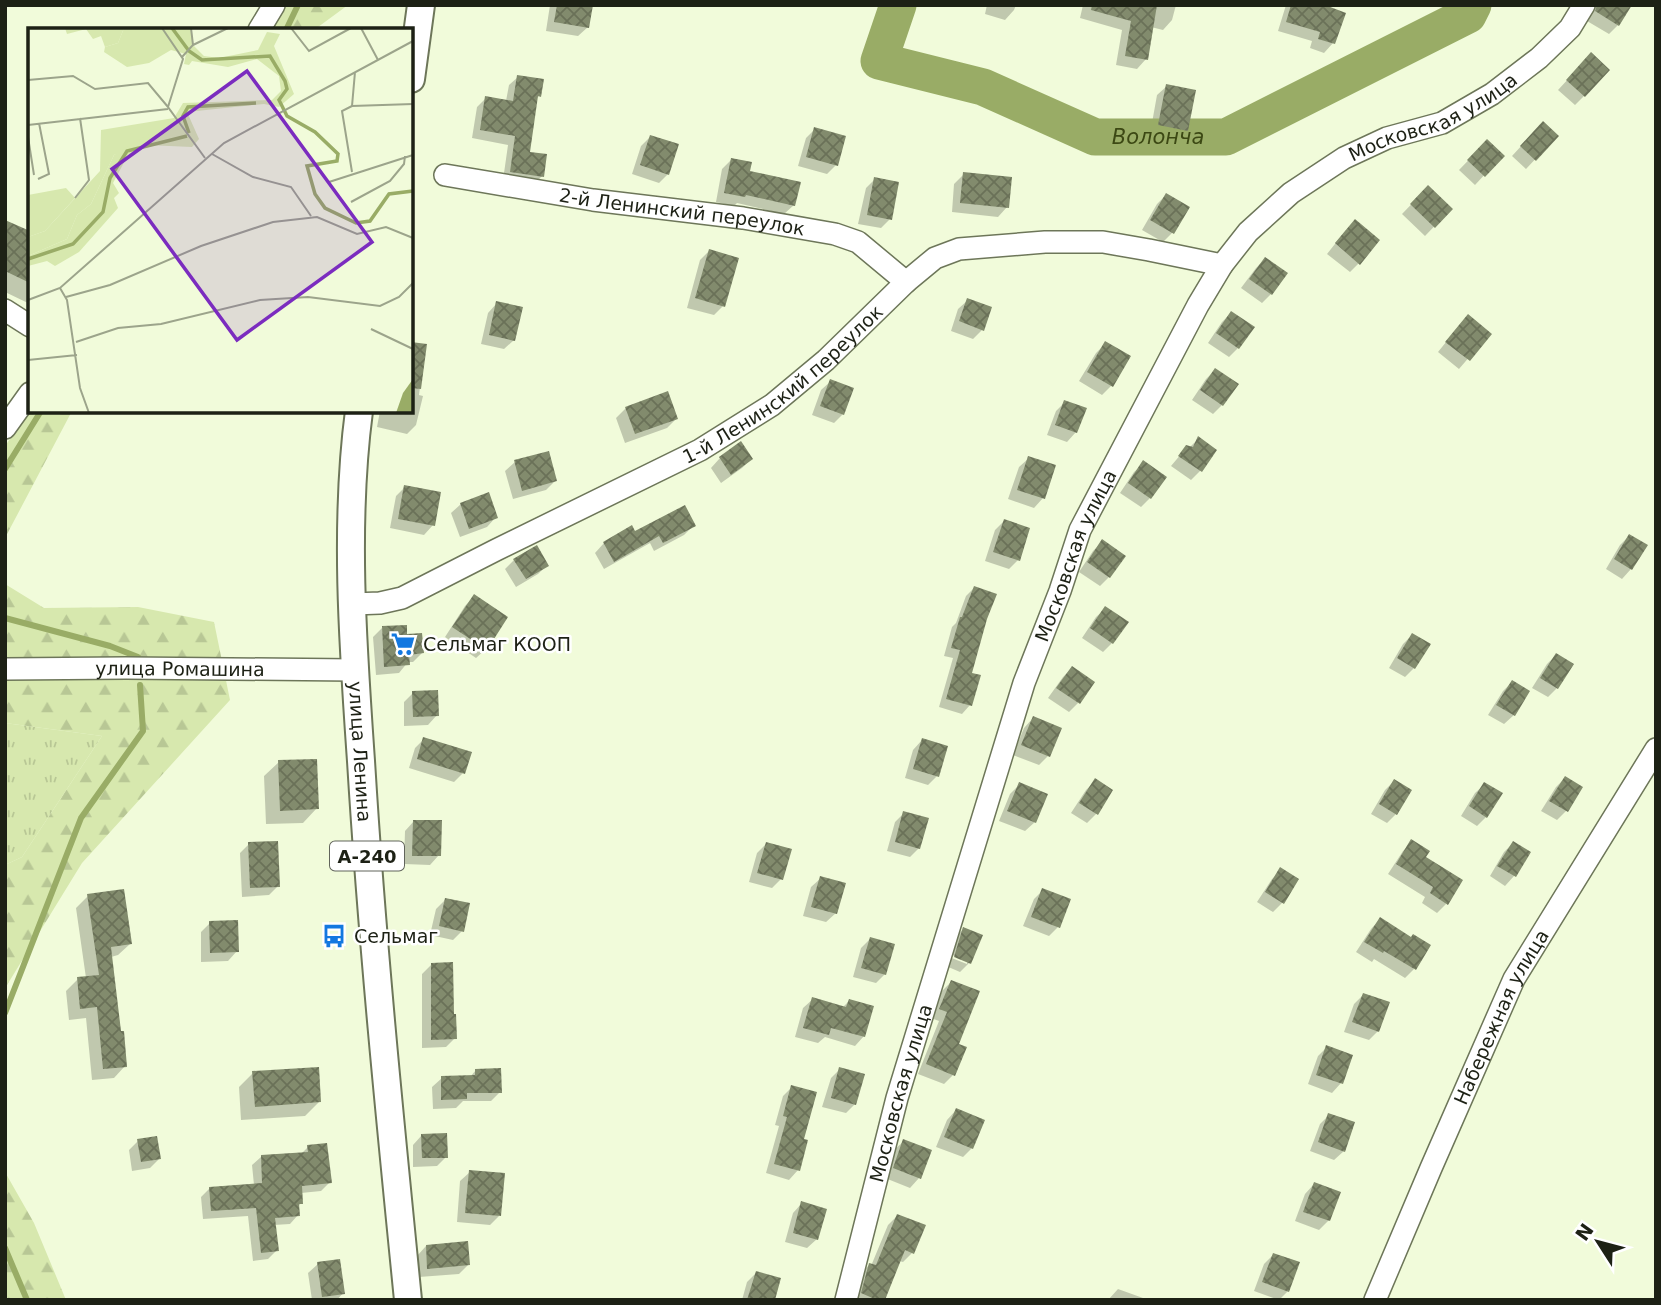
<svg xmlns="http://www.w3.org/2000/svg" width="1661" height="1305" font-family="'DejaVu Sans',sans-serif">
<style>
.grass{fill:url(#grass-tufts)}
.forest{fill:url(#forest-firs)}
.shadow{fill:#0003}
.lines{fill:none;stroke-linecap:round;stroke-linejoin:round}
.stream{stroke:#99ac66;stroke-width:6}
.river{stroke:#99ac66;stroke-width:37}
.building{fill:url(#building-cross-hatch)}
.minor-casing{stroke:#6d7659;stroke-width:24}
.major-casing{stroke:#6d7659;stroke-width:30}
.minor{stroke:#fff;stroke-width:21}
.major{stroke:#fff;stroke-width:26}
.labels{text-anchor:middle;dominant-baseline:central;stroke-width:5;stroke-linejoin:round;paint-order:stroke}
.shield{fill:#fff;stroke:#61645b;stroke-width:2}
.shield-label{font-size:18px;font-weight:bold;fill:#1d2115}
.street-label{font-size:19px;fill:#1d2115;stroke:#fff}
.poi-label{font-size:19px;fill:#1d2115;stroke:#fff;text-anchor:start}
.water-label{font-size:21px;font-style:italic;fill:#3c4814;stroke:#fff}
.inset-river{fill:none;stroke:#99ac66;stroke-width:3.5}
.inset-road{fill:none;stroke:#9ca48b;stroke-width:2}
.view{fill:#7b2cbf;fill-opacity:0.15;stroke:#7b2cbf;stroke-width:3.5}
.inset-edge{fill:none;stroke:#1d2115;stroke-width:3.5}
</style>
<defs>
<pattern id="grass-tufts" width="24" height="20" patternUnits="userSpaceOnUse" patternTransform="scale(1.75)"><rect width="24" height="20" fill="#d7e8ae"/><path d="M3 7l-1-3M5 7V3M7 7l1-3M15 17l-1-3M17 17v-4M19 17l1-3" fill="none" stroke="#b8c795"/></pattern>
<pattern id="forest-firs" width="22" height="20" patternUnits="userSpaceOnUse" patternTransform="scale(1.75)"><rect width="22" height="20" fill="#d7e8ae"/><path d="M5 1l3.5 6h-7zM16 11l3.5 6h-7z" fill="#b8c795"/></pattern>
<pattern id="building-cross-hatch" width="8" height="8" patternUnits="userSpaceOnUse" patternTransform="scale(1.75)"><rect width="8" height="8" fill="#828b6d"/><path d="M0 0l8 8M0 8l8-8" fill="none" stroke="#6a7158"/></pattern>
</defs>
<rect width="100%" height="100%" fill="#f1fbda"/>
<path class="grass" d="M5 723 102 736 22 857 5 865Z"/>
<path class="forest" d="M281 5H348L314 30H267Z
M30 411H72L5 538V446Z
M5 584 44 608 138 607 214 622 230 700 82 863 7 985 5 1000V865L22 857 102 736 5 723Z
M5 1172 34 1223 66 1300H5Z"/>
<path class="shadow" d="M550 5H591L588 27 578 36 546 31Z
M987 5H1016L1014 10 1005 20 985 14Z
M1083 5H1176L1172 20 1163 30 1151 27 1146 59 1137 69 1116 65 1122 30 1080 18Z
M1286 5H1317L1333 43 1324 53 1310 48 1312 41 1278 31Z
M1596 5H1630L1618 25 1609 34 1587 21Z
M1582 64 1584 96 1575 105 1558 90Z
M518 77 539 96 536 99 528 153 542 176 533 185 503 180 508 145 472 138 477 107 486 98 506 101 509 85Z
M1167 86 1186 130 1177 140 1150 134 1157 95Z
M815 129 836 165 827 174 798 166 806 138Z
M1534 132 1557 136 1526 169 1512 156Z
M650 137 668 174 659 183 632 174 641 146Z
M1487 141 1502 156 1475 185 1459 170Z
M731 160 748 172 794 205 784 214 737 203 734 206 716 202 722 169Z
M964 174 1007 207 998 217 952 212 954 184Z
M875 179 890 219 881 228 858 224 866 188Z
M1428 187 1451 209 1425 236 1402 214Z
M1166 195 1188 208 1172 233 1163 242 1142 230 1157 204Z
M5 221 30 233V304L5 292Z
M1346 230 1359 263 1350 272 1327 254Z
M709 251 723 306 714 315 687 308 700 260Z
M1265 259 1271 294 1262 303 1241 288 1256 268Z
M968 300 982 330 973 339 951 331 958 309Z
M497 303 514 340 504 349 481 344 488 313Z
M1231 313 1252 327 1238 348 1229 357 1208 343 1222 322Z
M1459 326 1489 334 1459 369 1438 352Z
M411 344 425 346 419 395 423 396 416 425 407 434 377 427 380 411H411Z
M1105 344 1111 386 1102 395 1079 381 1096 353Z
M1215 370 1222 405 1213 414 1192 400 1206 379Z
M831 381 843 414 834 423 812 415 821 390Z
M1065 402 1076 432 1067 442 1047 435 1056 411Z
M626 408 676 419 667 428 625 443 616 418Z
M1198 439 1215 450 1200 471 1191 480 1171 466 1187 447 1189 448Z
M740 444 751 459 742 468 721 483 711 468 720 458Z
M1029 458 1043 498 1034 508 1008 499 1019 467Z
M515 462 555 481 546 490 513 499 505 471Z
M1144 463 1150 498 1141 507 1120 493 1134 472Z
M405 487 433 525 424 535 390 528 396 496Z
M461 504 496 517 487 527 460 537 451 513Z
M1004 521 1018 560 1009 569 985 561 995 530Z
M694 525 684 535 654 551 650 543 604 569 595 553 604 543 635 534Z
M1629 536 1645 546 1631 569 1622 579 1606 569 1620 545Z
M1102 542 1109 577 1100 586 1079 572 1093 551Z
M514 560 547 565 538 574 516 587 505 569Z
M974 588 969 674 970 705 962 714 939 707 953 658 944 656 952 627 956 623 966 596Z
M474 596 486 649 476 658 445 637 465 606Z
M1106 608 1112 643 1103 652 1082 638 1096 617Z
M382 628 406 636 422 653 413 662H408L399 673 376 675 373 637Z
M1412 635 1414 668 1405 677 1389 668 1403 644Z
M1556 655 1557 688 1548 697 1532 688 1547 664Z
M1072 668 1078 703 1069 712 1048 698 1063 677Z
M1512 682 1528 692 1514 715 1504 724 1488 715 1503 691Z
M413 693 437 715 428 725 404 726V702Z
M1033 718 1048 756 1039 765 1013 755 1024 728Z
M424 739 463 773 454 782 409 768 415 748Z
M922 740 937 776 928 785 905 778 913 750Z
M279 762 317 808 303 823 266 824 264 776Z
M1565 778 1581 788 1566 811 1557 820 1541 811 1556 787Z
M1095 781 1096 814 1087 823 1071 813 1086 790Z
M1394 781 1396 814 1387 823 1371 814 1385 790Z
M1485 784 1486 817 1477 826 1461 816 1475 793Z
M1019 785 1035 822 1025 831 999 821 1010 794Z
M904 813 919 848 910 857 887 851 895 822Z
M414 821 439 855 430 865 404 864 405 831Z
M1412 842 1424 857 1446 904 1437 913 1422 903 1425 897 1388 874 1403 851Z
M1513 843 1529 853 1514 876 1505 886 1490 876 1504 852Z
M249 844 278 886 269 895 242 897 240 853Z
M766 844 781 879 772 888 749 882 757 853Z
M1281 870 1282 903 1273 912 1257 902 1272 879Z
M821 878 836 913 826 922 803 916 811 887Z
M1043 890 1058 927 1049 936 1023 926 1034 899Z
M88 896 130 944 118 955 111 957 125 1066 114 1078 92 1080 86 1018 69 1020 66 991 78 979 86 978 76 908Z
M445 900 462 931 453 940 430 935 436 909Z
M1380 919 1414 969 1405 978 1374 959 1372 962 1356 952 1371 929Z
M210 923 237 951 228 961 201 962V932Z
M963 929 969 963 960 972 946 966 949 957 967 964V961L950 954 954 939Z
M870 939 885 974 876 983 853 977 861 948Z
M432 964 455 1038 446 1047 422 1048V974Z
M951 982 956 1045 953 1075 944 1084 918 1074 939 1021 931 1018 942 991Z
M1363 995 1378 1031 1369 1040 1344 1032 1354 1004Z
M813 999 843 1007 849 1001 864 1036 855 1046 825 1037 818 1043 795 1037 803 1008Z
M1327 1047 1341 1083 1332 1093 1308 1084 1318 1056Z
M840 1069 855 1104 846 1113 822 1107 831 1078Z
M476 1070 500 1092 491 1101H463L456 1108 433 1109 432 1087 442 1078 470 1077Z
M253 1073 319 1102 305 1116 241 1120 239 1087Z
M792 1087 798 1170 789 1180 766 1173 779 1126 775 1125 783 1096Z
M956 1110 972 1148 963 1157 936 1147 947 1120Z
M1329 1115 1344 1151 1334 1160 1310 1151 1320 1124Z
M422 1135 446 1157 437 1166 413 1167V1145Z
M138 1141 159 1159 150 1168 132 1171 129 1150Z
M904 1141 930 1151 919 1178 910 1188 885 1178 894 1150Z
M308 1147 330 1182 321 1191 301 1193V1203L298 1207V1215L290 1224 274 1225 277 1250 268 1259 253 1261 248 1216 203 1219 201 1197 210 1188 254 1185 252 1165 261 1157 301 1154Z
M470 1172 499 1216 490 1225 457 1222 460 1181Z
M1314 1184 1329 1220 1319 1230 1295 1221 1305 1194Z
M802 1203 817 1239 807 1248 785 1242 793 1213Z
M897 1216 912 1253 903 1262 899 1261 883 1300H854L860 1274 869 1265 871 1266 888 1225Z
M426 1246 468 1265 459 1274 419 1277 417 1256Z
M1273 1255 1288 1291 1279 1300 1254 1291 1264 1264Z
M318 1264 343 1293 337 1300H312L308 1273Z
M756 1273 773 1300H742L747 1282Z
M1118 1289 1143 1298 1142 1300H1108Z"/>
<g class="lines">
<path class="stream" d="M286 30 298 5
M5 469 41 411
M5 618 110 646 138 657
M5 1013 81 818 143 731 140 685
M5 1248 27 1300"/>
<path class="river" id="s1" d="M898 5 879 61 983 87 1095 137H1226L1468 15 1473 5"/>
</g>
<path class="building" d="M557 5H593L589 28 554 22Z
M1092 5H1157L1148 60 1125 56 1131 21 1091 10Z
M1291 5H1325L1346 13 1335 44 1318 39 1320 32 1286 22Z
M1597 5H1632L1619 26 1595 11Z
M1591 52 1610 70 1585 97 1566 80Z
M517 75 544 79 541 97 538 96 530 152 547 154 544 177 510 172 515 136 480 130 485 96 513 101Z
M1166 84 1196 90 1188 131 1158 125Z
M1543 121 1559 136 1536 161 1520 146Z
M814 127 846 136 838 166 806 157Z
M650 135 679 144 669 175 640 165Z
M1487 139 1505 156 1485 177 1467 160Z
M731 158 752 162 750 171 801 182 795 206 746 195 745 197 724 193Z
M963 172 1012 177 1009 208 960 203Z
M874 177 899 182 892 220 867 215Z
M1428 185 1453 209 1435 228 1410 204Z
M1166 193 1190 207 1174 234 1150 220Z
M1355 219 1380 240 1360 265 1335 243Z
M5 220 30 231V283L5 271Z
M709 249 739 258 725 307 695 298Z
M1265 257 1288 273 1272 295 1249 279Z
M967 298 992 307 984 331 959 321Z
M496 301 523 307 515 341 489 335Z
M1231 311 1255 327 1239 349 1216 333Z
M1468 314 1492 334 1470 361 1445 342Z
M1105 341 1131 356 1113 387 1087 372Z
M411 342 427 344 421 389 411 388Z
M1215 368 1239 384 1223 406 1200 390Z
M830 379 854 388 844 415 820 406Z
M668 391 678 419 635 434 625 407Z
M1064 400 1087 408 1077 433 1055 425Z
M1198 436 1217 450 1202 472 1178 456 1186 445 1193 447Z
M741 441 753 459 731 475 719 457Z
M549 451 557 481 522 491 514 460Z
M1028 456 1056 465 1045 499 1017 490Z
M1143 460 1167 477 1151 499 1128 483Z
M404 485 441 492 435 526 398 519Z
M489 492 498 518 469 529 460 503Z
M685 505 696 526 663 543 659 536 614 562 603 542 632 525 635 531Z
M1004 519 1030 528 1020 561 993 552Z
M1629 534 1648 545 1632 570 1614 559Z
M1102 539 1126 556 1110 578 1087 562Z
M537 545 549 566 526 579 513 559Z
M974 586 997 594 987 619 972 673 981 675 972 706 946 699 960 650 951 648 960 617H962Z
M474 594 508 617 487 650 452 627Z
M1105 606 1129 622 1113 644 1090 628Z
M407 625V634L422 633 424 653 409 655 410 665 384 667 382 626Z
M1412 633 1431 644 1415 669 1397 658Z
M1556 653 1574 664 1558 689 1540 678Z
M1072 666 1095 682 1080 704 1056 688Z
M1512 680 1530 691 1515 716 1496 705Z
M438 690 439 716 413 717 412 691Z
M1033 716 1062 728 1050 757 1021 745Z
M423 737 472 752 465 774 417 759Z
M922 738 948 746 939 777 913 769Z
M317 759 319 809 280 811 278 760Z
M1565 776 1583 787 1568 812 1549 801Z
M1095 778 1113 790 1098 815 1079 803Z
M1394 779 1412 790 1397 815 1379 804Z
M1019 782 1048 794 1036 823 1007 811Z
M1484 782 1503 793 1487 818 1469 806Z
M903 811 929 818 920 849 895 842Z
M413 820H442L441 856H412Z
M1411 839 1430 851 1426 857 1463 880 1448 905 1430 893 1433 887 1396 864Z
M278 841 280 887 250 888 248 842Z
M1513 841 1531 852 1516 877 1497 866Z
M766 842 792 849 783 880 757 873Z
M1280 867 1299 879 1284 904 1265 892Z
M820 876 846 883 837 914 811 907Z
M1042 888 1071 899 1060 928 1031 917Z
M124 889 132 944 111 947 121 1031H124L127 1067 103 1069 97 1007 80 1009 77 977 99 975 87 894Z
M445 898 470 903 464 932 439 926Z
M1380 917 1411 937 1413 934 1431 945 1416 970 1384 951 1383 953 1364 942Z
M238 920 239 952 210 953 209 921Z
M963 927 983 935 971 964 954 957Z
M870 937 895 944 886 975 861 968Z
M453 962 454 1014H456L457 1039 431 1040V963Z
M951 980 980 991 959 1044 967 1047 955 1076 926 1064 947 1012 939 1009Z
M1363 993 1390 1002 1379 1032 1352 1022Z
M812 997 846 1007 849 999 874 1006 865 1037 831 1028 829 1035 803 1028Z
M1326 1045 1353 1055 1343 1084 1316 1075Z
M319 1067 321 1102 255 1107 252 1071Z
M839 1067 865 1074 856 1105 831 1098Z
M501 1068 502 1093H467V1099L441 1100V1076L475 1075V1069Z
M791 1085 817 1092 804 1139 808 1140 800 1171 774 1164 787 1117 783 1116Z
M956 1108 985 1120 973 1149 944 1137Z
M1328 1113 1355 1122 1345 1152 1318 1142Z
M447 1133 448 1158H422L421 1134Z
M157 1136 161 1159 141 1162 137 1139Z
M903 1139 932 1150 921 1179 893 1168Z
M327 1143 332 1183 302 1186 303 1204H299L300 1216 275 1218 279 1251 261 1253 256 1208 211 1211 209 1187 262 1183 261 1155 308 1152 307 1145Z
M469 1170 505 1173 501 1216 465 1213Z
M1314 1182 1341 1192 1330 1221 1303 1212Z
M801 1201 827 1209 818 1240 793 1233Z
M897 1214 926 1225 914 1254 905 1250 885 1300H877L861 1293 869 1263 876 1265Z
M468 1241 470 1265 427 1269 426 1245Z
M1273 1253 1300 1262 1289 1292 1262 1282Z
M340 1259 345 1294 322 1297 317 1262Z
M756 1271 781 1278 775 1300H747Z"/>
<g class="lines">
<g class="minor-casing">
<g id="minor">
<path d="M259 30 274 5"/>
<path id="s2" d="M445 175 593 200 743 218 835 234 858 242 906 282"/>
<path d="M5 310 30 326"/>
<path d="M5 428 30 393"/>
<path id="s3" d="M353 604 380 603 402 598 496 550 700 450 772 405 826 360 906 282 935 258 959 249 1045 242H1103L1149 250 1222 265"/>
<path id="s4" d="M5 669 126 668 355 670"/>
<path id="s5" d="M846 1300 897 1098 1024 683 1060 591 1080 530 1198 305 1222 265 1248 232 1291 193 1344 158 1387 138 1442 123 1492 94 1539 58 1570 28 1584 5"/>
<path id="s6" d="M1375 1300 1431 1168 1514 979 1656 749"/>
</g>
</g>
<g class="major-casing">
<g id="major">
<path d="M411 79 421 5"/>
<path id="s7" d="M359 411C344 524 353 647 361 761 372 941 390 1120 408 1300"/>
</g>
</g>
<use href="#minor" class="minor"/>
<use href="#major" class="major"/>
</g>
<defs>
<g id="supermarket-bare" transform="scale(1.89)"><path d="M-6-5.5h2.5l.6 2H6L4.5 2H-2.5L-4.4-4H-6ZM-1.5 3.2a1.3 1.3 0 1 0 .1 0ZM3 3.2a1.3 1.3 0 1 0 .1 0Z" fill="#1378e0" stroke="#fff" stroke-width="2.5" paint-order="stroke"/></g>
<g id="bus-bare" transform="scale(1.89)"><path d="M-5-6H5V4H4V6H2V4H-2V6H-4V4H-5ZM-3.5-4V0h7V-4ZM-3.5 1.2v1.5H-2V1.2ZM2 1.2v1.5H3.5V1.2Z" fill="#1378e0" stroke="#fff" stroke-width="2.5" paint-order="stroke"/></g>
</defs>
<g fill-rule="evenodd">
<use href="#supermarket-bare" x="403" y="644"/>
<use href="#bus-bare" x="334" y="936"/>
</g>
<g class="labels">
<rect class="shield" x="330" y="841.5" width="74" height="29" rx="5"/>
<g class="shield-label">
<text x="367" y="856">А-240</text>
</g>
<g class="street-label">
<text stroke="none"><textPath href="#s5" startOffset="1368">Московская улица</textPath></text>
<text stroke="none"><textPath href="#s2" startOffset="240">2-й Ленинский переулок</textPath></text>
<text stroke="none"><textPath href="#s3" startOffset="488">1-й Ленинский переулок</textPath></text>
<text stroke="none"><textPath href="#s5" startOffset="780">Московская улица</textPath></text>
<text stroke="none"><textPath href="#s4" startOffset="175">улица Ромашина</textPath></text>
<text stroke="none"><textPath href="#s7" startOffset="341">улица Ленина</textPath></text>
<text stroke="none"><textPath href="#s6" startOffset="310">Набережная улица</textPath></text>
<text stroke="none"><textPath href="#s5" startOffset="214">Московская улица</textPath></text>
</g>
<g class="poi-label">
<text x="423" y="644">Сельмаг КООП</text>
<text x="354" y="936">Сельмаг</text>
</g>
<g class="water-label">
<text stroke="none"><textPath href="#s1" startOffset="352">Волонча</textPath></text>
</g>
</g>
<g transform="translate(28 28)">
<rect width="385" height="385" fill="#f1fbda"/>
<path d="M37 0H96L90 15 77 19 73 8 65 11 58 1 39 6ZM146 90 151 108 132 109 86 127 63 176 49 187 39 211 0 228V209L17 203 72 143 73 102Z" fill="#d7e8ae"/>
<path d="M96 0H163L165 17 176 28 191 30 230 22 239 4 252 6 246 18 266 66 251 79 236 76 159 84 171 111 164 119 118 117 100 127 85 155 91 165 86 170 90 180 51 224 27 238 19 233 0 238V228L39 211 49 187 63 176 86 127 123 105 150 108 143 95 155 75 244 72 253 63 251 48 229 31 200 39 164 33 161 37 156 36 158 26 143 22 121 35 99 39 76 24 77 19 90 15Z" fill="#d7e8ae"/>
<path d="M38 160 47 170 17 203 0 209V167Z" fill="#d7e8ae"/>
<path d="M385 351V385H368L375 365Z" fill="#99ac66"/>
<path class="inset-river" d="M144 0 161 23 174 32 242 28 257 53 259 61 251 72 259 88 287 104 310 126 309 133 279 138 287 166 297 180 328 195 342 193 361 166 385 163M161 105 155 88 160 79 228 75M0 231 45 216 75 184 82 150 99 123 159 108"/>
<path class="inset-road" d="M134 0 155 31 140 79 177 130M263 0 281 23 323 0M333 0 350 32M165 17 200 0M154 29 165 17 163 0M0 52 45 48 67 61 120 55 140 79M324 78 385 76M0 97 140 81M0 109 6 147M184 126 225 149 263 159 283 188M324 144 314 83 324 78 327 44M10 151 21 146 11 95M301 154 385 127M47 170 61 152 52 90M323 174 362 153 376 136 377 128M32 260 39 272 52 360 61 385M38 269 82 257 173 218 245 194 289 189 329 206 358 199 385 210M0 272 32 260 196 115 385 13M343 301 385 321M48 314 90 300 133 296 232 272 280 269 352 278 371 269 385 255M0 332 49 327"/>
<path class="view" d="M219 43 344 214 209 312 84 141Z"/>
<rect width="385" height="385" class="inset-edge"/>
</g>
<rect width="1661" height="1305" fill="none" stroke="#1d2115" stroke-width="14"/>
<g transform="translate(1598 1242) rotate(306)" stroke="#ffffff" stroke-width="5" paint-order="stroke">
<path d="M0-5L12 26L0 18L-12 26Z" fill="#1d2115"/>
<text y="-10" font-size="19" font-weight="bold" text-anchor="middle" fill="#1d2115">N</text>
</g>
</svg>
